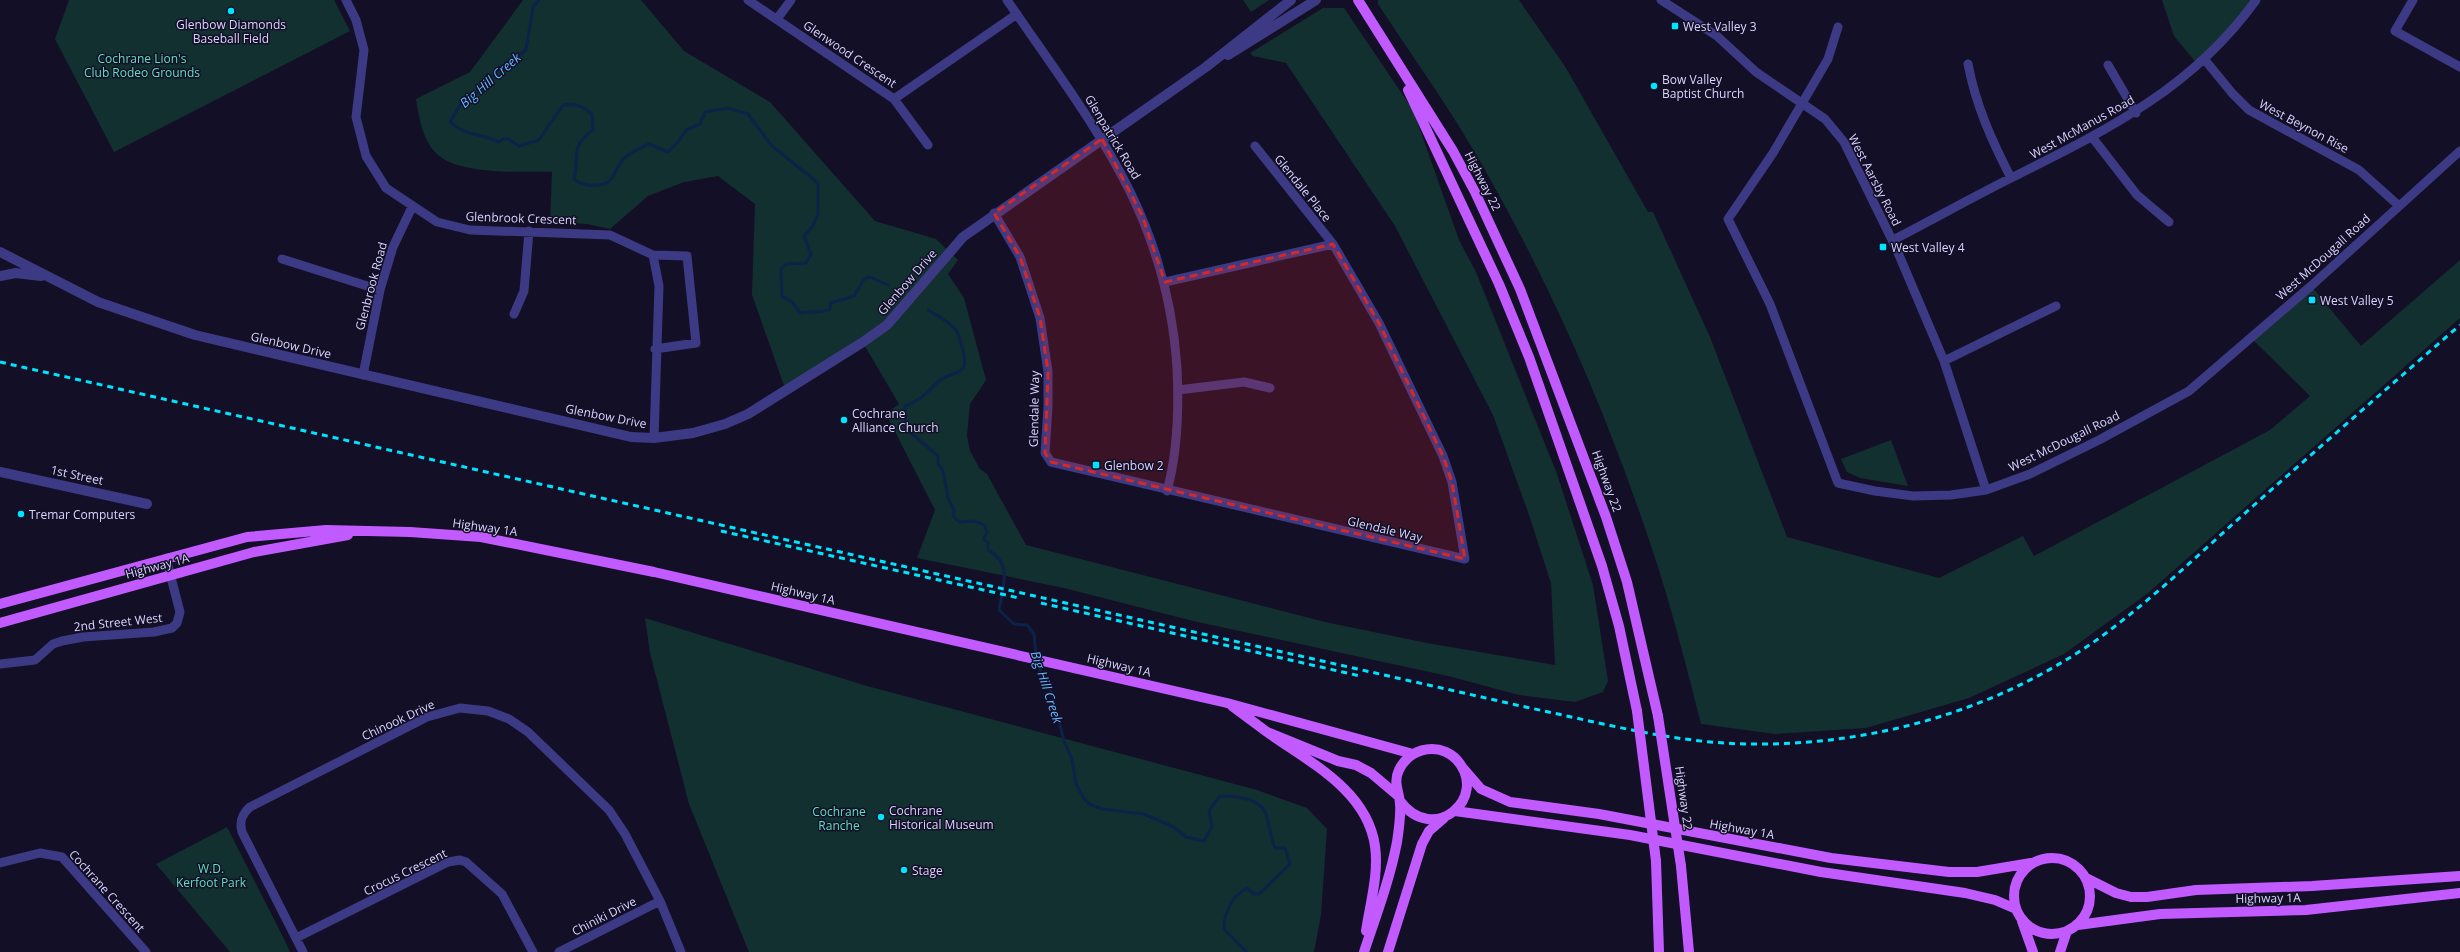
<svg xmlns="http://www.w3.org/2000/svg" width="2460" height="952" font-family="'Open Sans',sans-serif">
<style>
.green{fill:#12302f}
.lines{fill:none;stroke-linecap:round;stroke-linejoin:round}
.stream{stroke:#0c2248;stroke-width:3}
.minor{stroke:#3d3a85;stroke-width:9}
.tertiary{stroke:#3d3a85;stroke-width:10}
.primary{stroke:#c25bff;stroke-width:10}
.rail{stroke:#00e5ff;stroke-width:3;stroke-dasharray:6 5;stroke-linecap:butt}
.primary-bridge{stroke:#c25bff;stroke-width:10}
.marked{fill:#d62828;fill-opacity:0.2;stroke:#d62828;stroke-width:3;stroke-dasharray:8 5;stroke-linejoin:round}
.poi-dot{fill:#00e5ff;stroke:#130f26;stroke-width:1.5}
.labels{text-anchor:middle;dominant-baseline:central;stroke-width:3;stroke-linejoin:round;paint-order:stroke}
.poi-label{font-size:12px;fill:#d9d4ff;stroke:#130f26;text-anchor:start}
.street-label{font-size:12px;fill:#d9d4ff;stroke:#130f26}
.park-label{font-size:12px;fill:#5fe0c0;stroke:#130f26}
.water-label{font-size:13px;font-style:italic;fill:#62b6ff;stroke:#130f26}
</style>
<rect width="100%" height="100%" fill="#130f26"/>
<path class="green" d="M69 0H334L350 31 114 152 55 39Z
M523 0H641L684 51 770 102 875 221 936 239 958 260 948 274 964 298 986 380 970 404 967 436 970 451 980 469 987 474 1026 545 1325 622 1427 643 1555 665 1551 583 1529 515 1493 415 1395 226 1286 63 1253 56 1250 53 1323 8H1344L1413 110 1459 240 1476 272 1557 474 1593 585 1608 681 1603 692 1575 702 1519 695 1448 676 1193 621 1064 588 917 558 935 510 886 414 899 404 863 343 786 391 752 295 755 204 718 176 684 182 648 196 610 229 587 224 550 222 552 172C522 171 458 176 436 153 422 139 419 117 416 99L470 72Z
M1243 0H1269L1251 12Z
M1378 0H1519L1566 68 1648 212H1653L1710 337 1787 537 1939 578 2023 536 2034 556 2270 430 2310 396 2251 338 2311 286 2361 346 2460 260V318L2148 593 2064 654 1969 698 1866 728 1775 734 1701 724C1688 673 1675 621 1659 570 1611 421 1548 275 1468 141 1440 94 1408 50 1378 4Z
M2162 0H2256L2198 65 2174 36Z
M1891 440 1908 486 1860 478 1847 472 1841 459Z
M645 618 867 686 1257 790 1307 808 1327 829 1321 915 1314 952H749L689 804 650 653Z
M227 827 284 939 290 952H230L156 864Z"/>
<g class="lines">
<path class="stream" d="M539 0 533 7 526 50C518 57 509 61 500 68 486 80 479 97 461 103L450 122C463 135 483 134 498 142L503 139H508L519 146 539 140 563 105C574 103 584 106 592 114L593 130C569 148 580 154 574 179 578 183 583 184 588 185 620 188 609 170 627 156 630 153 644 146 649 144L668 152 678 142 686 130 700 124 705 112 727 108 748 114 771 145 818 183V214L813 226 804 236 811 254 806 263 786 264 781 269 782 296 792 302 800 313C812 310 817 315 830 309L831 303 854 296 864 279 870 277 888 285
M928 310C937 315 948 321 955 329 960 335 966 359 964 366 961 374 946 375 940 380 927 392 923 399 905 406L906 429 938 456V464L943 471 948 498 954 510 953 516 959 522 975 521 984 525 987 532 984 539 988 543V550C1013 563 1003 586 999 610L1014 624 1027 625 1034 634 1036 657
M1038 662 1042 678 1052 693 1064 741 1072 759 1076 784 1083 797 1089 804 1102 809 1144 814 1174 827 1186 837 1204 841 1212 826 1209 811 1219 797C1233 794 1261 799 1266 814 1270 825 1270 837 1275 848H1285L1290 864 1259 894H1254L1247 888C1232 896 1224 912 1224 929L1247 952"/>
<path class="minor" d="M346 0 356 20 364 50 356 117 366 156 386 188 437 222 470 230 610 235 653 255 659 286 654 438
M748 0 894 99 1017 14
M1007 0C1091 123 1167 212 1177 368 1179 409 1178 451 1167 491
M1661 0 1717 36 1756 72 1825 119 1844 142 1896 248 1944 361 1986 490
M2413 0 2395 31 2460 67
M777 19 791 0
M1838 27 1828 59 1773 153 1728 219 1770 304 1838 483 1875 491 1913 496 1951 495 1986 490 2030 474 2099 440 2189 391 2311 286 2460 151
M2205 60 2232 93 2249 110 2359 170 2398 205
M1968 64C1976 106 1992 141 2011 178
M2108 65 2136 113
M894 99 928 145
M2092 137 2137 195 2169 222
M1255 146 1333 244
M994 213 1020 257 1040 318 1048 372V407L1045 453 1051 462 1465 559 1452 482 1443 456 1379 323 1333 244 1165 282
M1893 240C1932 220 1971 198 2011 178 2107 130 2192 89 2256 0
M653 255 687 256 696 343 655 349
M282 259 380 290
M514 314 524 291 529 231
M1944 361 2056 306
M363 375 380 290 393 247 412 207
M1178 390 1244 382 1270 388
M0 664 35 660 53 644 62 641 83 637 154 632 172 628 177 623 180 612 166 558
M0 863 40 853 62 857 146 952
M296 938 448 862 460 860 466 862 502 894 533 952
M303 952 242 832C239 821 242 814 250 807L427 717 460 708 488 711 509 719 528 732 609 810 625 834 660 901 681 952
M559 952 660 901"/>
<path class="tertiary" d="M1228 55 1316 0
M0 252 98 302 195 335 631 437 654 438 693 433 725 424 748 414 863 342 887 325 963 237 1206 67 1291 0
M0 276 16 273 41 276
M0 472 147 504"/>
<path class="primary" d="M1358 0 1453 151 1475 192 1520 289 1606 517 1627 582 1658 716
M1408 90 1499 284 1529 357 1602 566 1619 626 1637 711
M0 604 247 537 326 530 410 532 481 537 654 572 1227 703 1413 754
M0 623 254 552 348 535
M1232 706 1267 732 1338 761 1356 765 1371 773 1397 795
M1267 732C1309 762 1367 790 1375 846 1379 874 1370 904 1366 931
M1462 767 1481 789 1510 802 1599 814 1831 858 1949 872H1977L2031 863
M1455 811 1630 835 1821 872 1965 893 1995 900 2016 909
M2014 896a38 38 0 1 1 76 0a38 38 0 1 1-76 0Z
M1656 861 1659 952
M1681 866 1689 952
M2086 878 2116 893 2131 897H2147L2196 890 2312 886 2460 876
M2022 921 2033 952
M2078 925 2160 914 2306 910 2460 893
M1364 952C1376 916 1390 879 1397 842 1399 829 1401 815 1400 803 1399 791 1393 782 1399 770 1405 757 1418 749 1432 749 1441 749 1451 753 1457 760 1490 798 1433 846 1400 801
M1388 952 1422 844 1429 831 1444 818
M2060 952 2067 931"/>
<path class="rail" d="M0 362 1530 708C1602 723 1674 743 1748 744 1872 746 1996 711 2098 639 2153 599 2202 551 2253 506 2322 445 2391 385 2460 325
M721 531 1019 598
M1041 603 1360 676"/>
<path class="primary-bridge" d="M1637 711 1656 861
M1658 716 1681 866"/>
</g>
<path class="marked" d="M1102 139 1142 215 1165 282 1333 244 1379 323 1443 456 1452 482 1465 559 1051 462 1045 453 1048 372 1040 318 1020 257 994 213Z"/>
<g class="poi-dot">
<circle cx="231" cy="11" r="4"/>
<rect x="1671" y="22" width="8" height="8" rx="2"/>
<circle cx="1654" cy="86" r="4"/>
<rect x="1879" y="243" width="8" height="8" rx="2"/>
<rect x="2308" y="296" width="8" height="8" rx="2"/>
<circle cx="844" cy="420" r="4"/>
<rect x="1092" y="461" width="8" height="8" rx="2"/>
<circle cx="21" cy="514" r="4"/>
<circle cx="881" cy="817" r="4"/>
<circle cx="904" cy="870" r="4"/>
</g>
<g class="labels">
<g class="poi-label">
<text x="231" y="24" text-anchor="middle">Glenbow Diamonds<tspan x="231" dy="14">Baseball Field</tspan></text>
<text x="1683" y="26">West Valley 3</text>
<text x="1662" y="79">Bow Valley<tspan x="1662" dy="14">Baptist Church</tspan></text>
<text x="1891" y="247">West Valley 4</text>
<text x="2320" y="300">West Valley 5</text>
<text x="852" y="413">Cochrane<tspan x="852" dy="14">Alliance Church</tspan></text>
<text x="1104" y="465">Glenbow 2</text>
<text x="29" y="514">Tremar Computers</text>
<text x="889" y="810">Cochrane<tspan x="889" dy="14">Historical Museum</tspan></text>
<text x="912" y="870">Stage</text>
</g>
<g class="street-label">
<text transform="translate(850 54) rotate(34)">Glenwood Crescent</text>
<text transform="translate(2304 126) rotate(28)">West Beynon Rise</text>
<text transform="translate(2082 127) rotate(-29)">West McManus Road</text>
<text transform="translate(1113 137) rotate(59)">Glenpatrick Road</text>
<text transform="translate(1875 180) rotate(63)">West Aarsby Road</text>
<text transform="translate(1483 181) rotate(63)">Highway 22</text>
<text transform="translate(1303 188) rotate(51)">Glendale Place</text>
<text transform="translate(521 218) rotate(2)">Glenbrook Crescent</text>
<text transform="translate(2323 257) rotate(-42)">West McDougall Road</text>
<text transform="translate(907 282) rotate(-49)">Glenbow Drive</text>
<text transform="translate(371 286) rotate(-75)">Glenbrook Road</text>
<text transform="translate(291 345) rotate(13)">Glenbow Drive</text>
<text transform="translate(1034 409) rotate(-89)">Glendale Way</text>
<text transform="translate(606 416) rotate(11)">Glenbow Drive</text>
<text transform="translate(2064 441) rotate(-26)">West McDougall Road</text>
<text transform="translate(77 475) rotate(12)">1st Street</text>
<text transform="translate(1607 481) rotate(70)">Highway 22</text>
<text transform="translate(485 527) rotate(8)">Highway 1A</text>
<text transform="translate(1385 529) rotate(13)">Glendale Way</text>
<text transform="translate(157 566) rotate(-15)">Highway 1A</text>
<text transform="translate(803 593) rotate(13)">Highway 1A</text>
<text transform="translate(118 622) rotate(-6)">2nd Street West</text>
<text transform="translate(1119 665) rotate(13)">Highway 1A</text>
<text transform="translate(398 720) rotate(-25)">Chinook Drive</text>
<text transform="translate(1684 798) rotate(82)">Highway 22</text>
<text transform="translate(1742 829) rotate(10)">Highway 1A</text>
<text transform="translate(405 872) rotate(-26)">Crocus Crescent</text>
<text transform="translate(107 891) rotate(48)">Cochrane Crescent</text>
<text transform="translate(2268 898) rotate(-1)">Highway 1A</text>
<text transform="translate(604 916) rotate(-27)">Chiniki Drive</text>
</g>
<g class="park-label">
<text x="142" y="58">Cochrane Lion's<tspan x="142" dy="14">Club Rodeo Grounds</tspan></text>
<text x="839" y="811">Cochrane<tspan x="839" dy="14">Ranche</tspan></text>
<text x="211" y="868">W.D.<tspan x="211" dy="14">Kerfoot Park</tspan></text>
</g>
<g class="water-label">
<text transform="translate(490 80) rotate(-41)">Big Hill Creek</text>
<text transform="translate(1047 687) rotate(72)">Big Hill Creek</text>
</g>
</g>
</svg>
